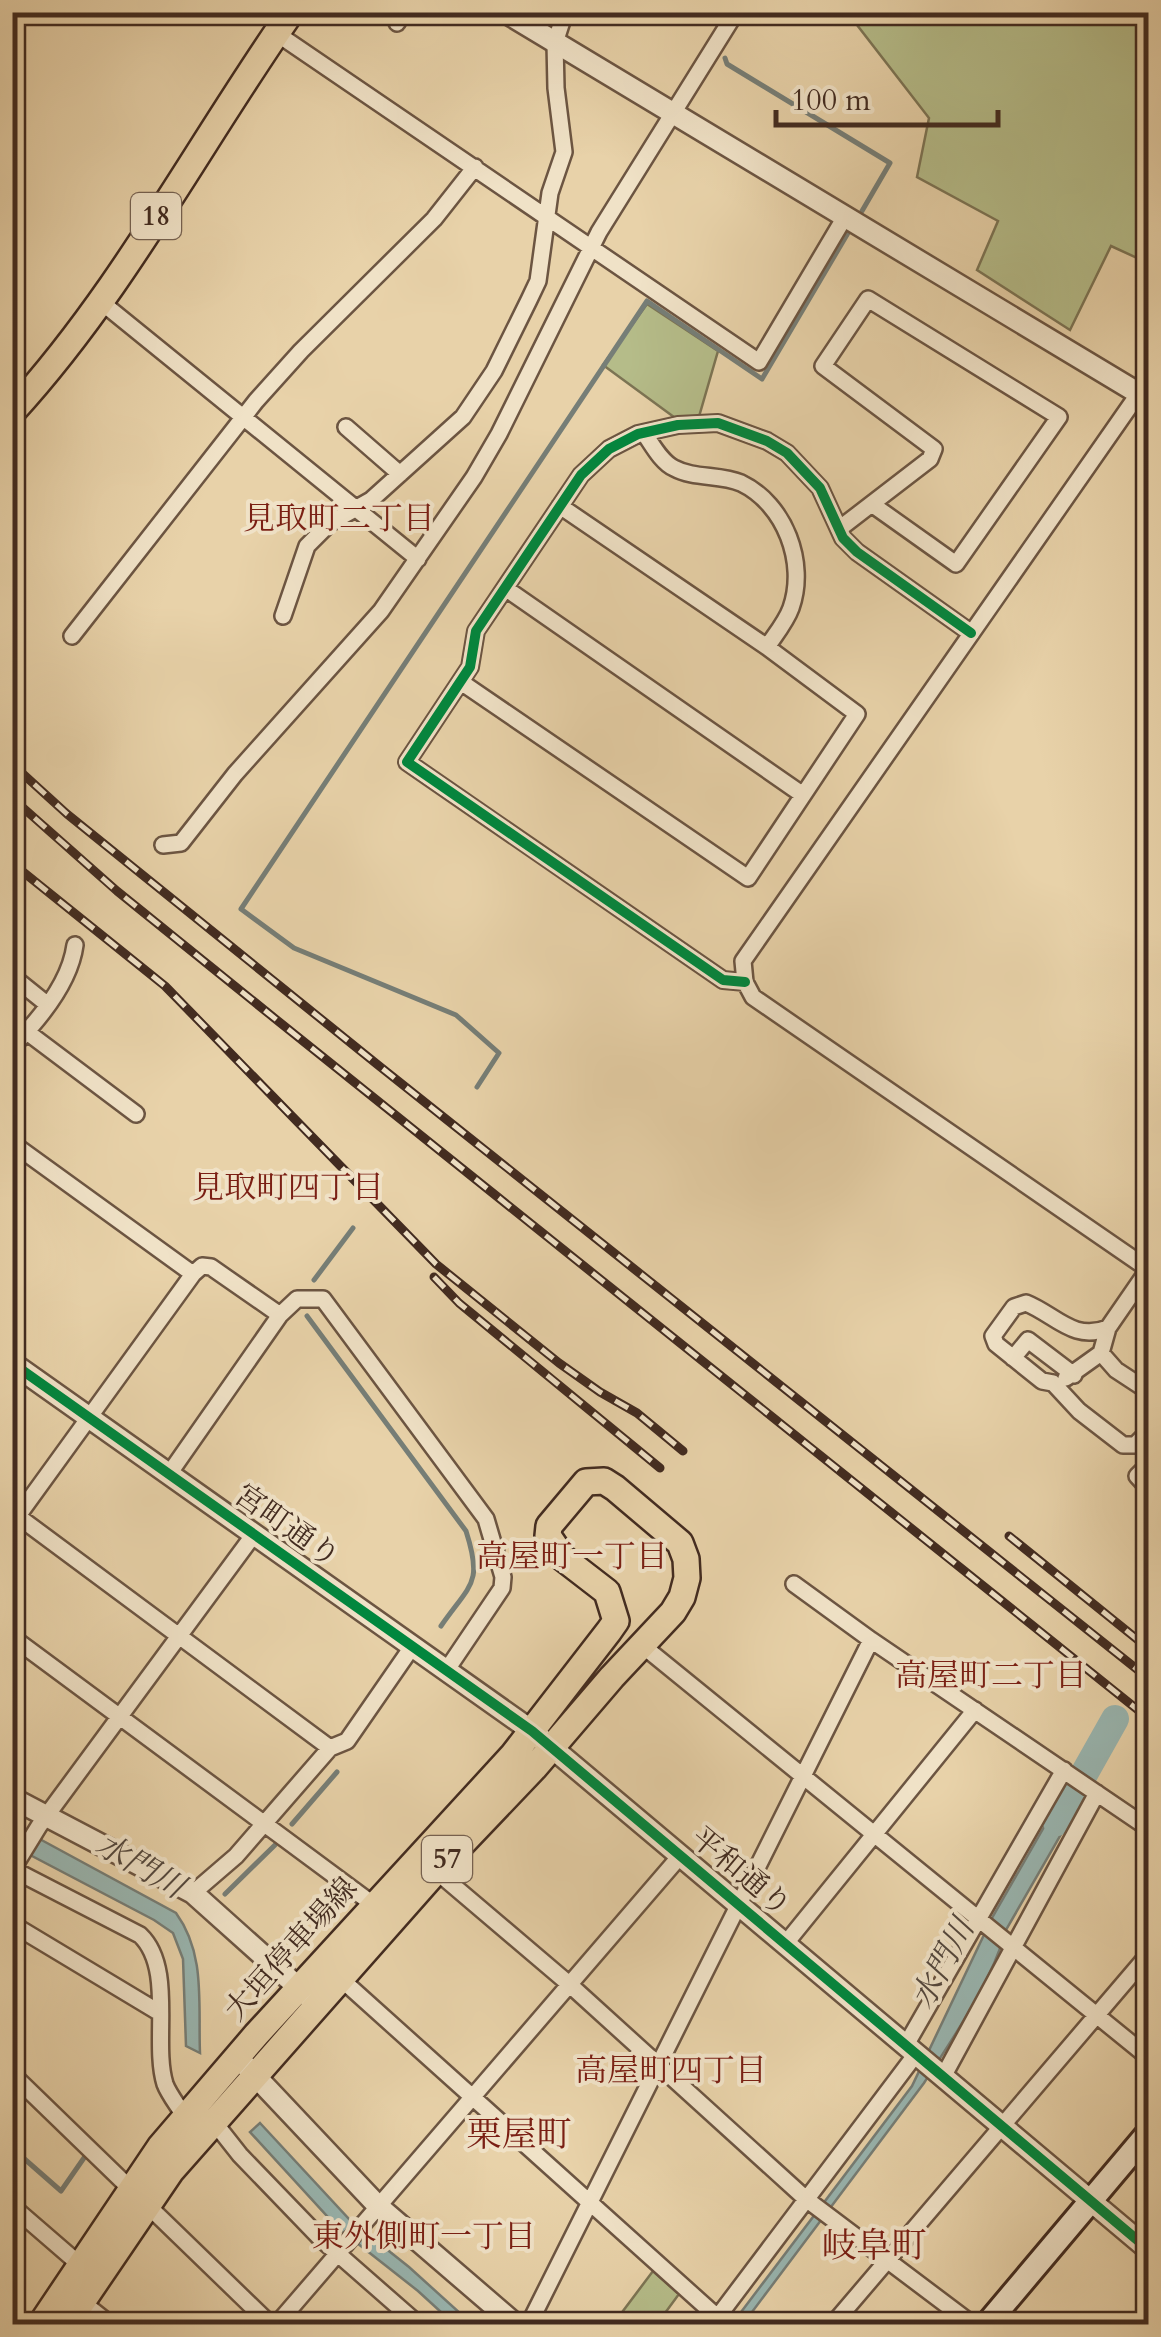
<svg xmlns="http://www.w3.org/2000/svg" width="1161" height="2337" font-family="Cardo,'Noto Serif JP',serif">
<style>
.green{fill:#b5bc89;stroke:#7c7454;stroke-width:2.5}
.water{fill:#99b6b1;stroke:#767e77;stroke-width:2.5}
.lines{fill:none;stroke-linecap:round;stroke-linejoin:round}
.stream{stroke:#767e77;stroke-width:5}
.river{stroke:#99b6b1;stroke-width:28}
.minor-casing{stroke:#6c5542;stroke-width:20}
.tertiary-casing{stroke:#6c5542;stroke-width:25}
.secondary-casing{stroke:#422b20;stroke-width:28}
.primary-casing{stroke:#422b20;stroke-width:30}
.minor{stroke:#f0e2c7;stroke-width:15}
.tertiary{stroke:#f0e2c7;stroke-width:20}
.secondary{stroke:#f0e2c7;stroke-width:22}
.primary{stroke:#e8d2a9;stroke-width:25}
.rail-casing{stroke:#422b20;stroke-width:9}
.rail{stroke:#f0e2c7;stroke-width:5;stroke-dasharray:15;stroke-linecap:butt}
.cycleway-casing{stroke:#f0e2c7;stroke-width:16}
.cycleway{stroke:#00873e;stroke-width:10}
.labels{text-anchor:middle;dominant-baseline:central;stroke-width:8;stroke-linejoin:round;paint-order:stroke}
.shield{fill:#f0e2c7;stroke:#766252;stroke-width:2.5}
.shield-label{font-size:28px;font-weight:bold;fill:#422b20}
.street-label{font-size:30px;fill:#422b20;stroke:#f0e2c7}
.neighbourhood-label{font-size:32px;fill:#7a1f14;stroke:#f0e2c7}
.water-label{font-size:32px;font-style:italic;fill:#53473d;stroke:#f0e2c7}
.quarter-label{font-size:35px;fill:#7a1f14;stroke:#f0e2c7}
</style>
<rect width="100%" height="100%" fill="#e8d2a9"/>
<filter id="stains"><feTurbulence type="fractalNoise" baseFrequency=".002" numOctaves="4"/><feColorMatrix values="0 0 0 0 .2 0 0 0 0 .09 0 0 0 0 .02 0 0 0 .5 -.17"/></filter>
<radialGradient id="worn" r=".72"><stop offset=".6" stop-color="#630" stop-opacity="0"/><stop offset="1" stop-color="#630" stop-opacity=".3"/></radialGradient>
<path class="green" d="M840 13H1148V263L1111 246 1070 330 977 270 998 221 917 177 929 118 857 25Z
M647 304 718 351 698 420H678L603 365Z
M653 2271 679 2294 657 2324H634L620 2315Z"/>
<path class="water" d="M1068 1785 1083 1796 1006 1930C991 1984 954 2036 924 2083L743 2324H732L912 2086 992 1918Z
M12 1824 176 1913C206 1954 198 2004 200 2053L186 2046 183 1959 173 1933 154 1920 13 1846Z
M260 2123 350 2220 409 2267 472 2324H454L418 2291 338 2228 250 2132Z"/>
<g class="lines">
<path class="stream" d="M725 58 727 64 890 163 862 211
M477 1087 499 1053 456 1015 294 948 241 909 647 301 762 379 848 233
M314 1280 353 1228
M307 1316 466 1531C483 1584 471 1583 441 1626
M292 1824 337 1772
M225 1894 275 1845
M12 2148 61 2191 86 2155"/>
<path class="river" d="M1057 1822 1115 1719"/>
<g class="minor-casing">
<path id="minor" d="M397 23 403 12
M276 33 759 362 846 215
M100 301 418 559
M1139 393 743 961 745 982 753 997 1148 1269
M346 427 400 474
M644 433C652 444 661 462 674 468 694 479 720 474 741 483 785 504 807 563 791 608 786 622 775 635 767 647
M839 529 930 459 934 449 823 366 868 299 1059 417 956 564 873 505
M505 588 803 795
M283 616 307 546 330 523 371 500 463 417 494 371 529 300 538 281 550 193 564 152 556 88 555 43 565 12
M72 636 256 401 301 351 434 219 475 167
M461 682 748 878 857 714 767 647 560 506
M163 845 181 843 235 774 381 611 474 477 499 434 599 232 736 12
M12 976 48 1005
M745 982 723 980 407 762 470 667 476 631 581 475 609 449 638 434 678 425 718 423 767 441 787 453 820 488 843 538 857 552 971 633
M27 1032 136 1114
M12 1047C39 1020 70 983 75 945
M12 1143 193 1274 12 1524
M1148 1270 1108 1328 1101 1353 1116 1370 1148 1391
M193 1274 202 1266 211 1267 280 1315
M1108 1328C1073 1342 1056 1315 1026 1303L1014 1307 993 1336 996 1344 1042 1381 1053 1383 1079 1411 1123 1445H1135L1148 1432
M1013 1358 1028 1340 1074 1375
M1066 1378 1101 1353
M1148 1465 1137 1476 1148 1488
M169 1474 280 1315 297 1299H323L486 1519 503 1577 502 1588 446 1671
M12 1512 330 1748
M794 1584 871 1640 1148 1828
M12 1637 374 1905
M643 1646 1148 2057
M12 1869 140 1935C175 1968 152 2042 165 2084 169 2095 180 2108 186 2119
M12 1870 39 1826 255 1533
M436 1871 569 1984 806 2199 972 2324
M193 1893 236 1856 330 1748 347 1741 412 1647
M12 1924 160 2013
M786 1943 975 1710
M340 1978 725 2324
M906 2045 1064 1770
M12 2074 270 2324
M943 2077 1097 1793
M214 2122 240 2155 321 2239 418 2324
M12 2206 86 2270
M76 2297 110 2324
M714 2322 916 2054
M277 2324 681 1855
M529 2324 871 1640
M833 2324 1148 1955"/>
</g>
<g class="tertiary-casing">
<path id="tertiary" d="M505 12 1148 399
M12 1363 532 1731 1148 2249
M12 1798 193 1893 308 1996
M245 2065 379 2207 515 2324"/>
</g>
<g class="secondary-casing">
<path id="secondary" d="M987 2324 1148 2133"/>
</g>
<g class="primary-casing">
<path id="primary" d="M12 412C122 292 198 145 291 12
M41 2324 160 2147 256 2035 513 1755 609 1631 616 1621 607 1592 563 1558 548 1536 549 1526 586 1482 604 1481 615 1488 680 1543 686 1559 687 1578 682 1597 673 1612 612 1677 534 1768 436 1871 171 2171 67 2324"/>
</g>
<use href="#minor" class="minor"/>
<use href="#tertiary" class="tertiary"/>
<use href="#secondary" class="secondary"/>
<use href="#primary" class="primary"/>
<g class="rail-casing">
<path id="rail" d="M12 764 67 814 378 1065 1148 1678
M12 798 117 891 278 1021 1148 1718
M12 863 165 986 436 1264 559 1363 600 1392 637 1413 683 1451
M434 1277 459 1303 660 1468
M1009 1536 1148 1648"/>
</g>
<use href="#rail" class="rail"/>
<g class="cycleway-casing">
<path id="cycleway" d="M745 982 723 980 407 762 470 667 476 631 581 475 609 449 638 434 678 425 718 423 767 441 787 453 820 488 843 538 857 552 971 633
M12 1363 532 1731 1148 2249"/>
</g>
<use href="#cycleway" class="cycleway"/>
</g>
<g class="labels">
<g class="shield">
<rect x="131" y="193" width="50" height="46" rx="8"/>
<rect x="422" y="1836" width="50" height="46" rx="8"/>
</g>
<g class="shield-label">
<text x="156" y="216">18</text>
<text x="447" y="1859">57</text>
</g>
<g class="street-label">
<text transform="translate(287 1526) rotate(35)">宮町通り</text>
<text transform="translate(741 1872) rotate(40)">平和通り</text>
<text transform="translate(291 1949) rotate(-48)">大垣停車場線</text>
</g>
<g class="neighbourhood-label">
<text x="339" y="519">見取町二丁目</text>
<text x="288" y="1188">見取町四丁目</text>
<text x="572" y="1557">高屋町一丁目</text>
<text x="991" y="1676">高屋町二丁目</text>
<text x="671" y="2071">高屋町四丁目</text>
<text x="424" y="2237">東外側町一丁目</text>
</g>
<g class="water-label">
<text transform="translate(140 1866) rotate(30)">水門川</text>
<text transform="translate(943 1964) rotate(-62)">水門川</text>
</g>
<g class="quarter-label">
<text x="519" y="2135">栗屋町</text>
<text x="874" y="2246">岐阜町</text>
</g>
</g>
<rect width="1161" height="2337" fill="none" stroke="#e8d2a9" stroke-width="50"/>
<rect x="15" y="15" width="1131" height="2307" fill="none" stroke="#422b20" stroke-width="5"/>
<rect x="25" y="25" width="1111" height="2287" fill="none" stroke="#422b20" stroke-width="2.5"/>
<path d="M776 110v15h222v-15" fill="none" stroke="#422b20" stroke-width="5"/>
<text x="791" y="110" font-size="30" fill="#422b20" stroke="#f0e2c7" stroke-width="8" paint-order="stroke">100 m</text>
<rect width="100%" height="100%" filter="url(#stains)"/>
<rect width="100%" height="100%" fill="url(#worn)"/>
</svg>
